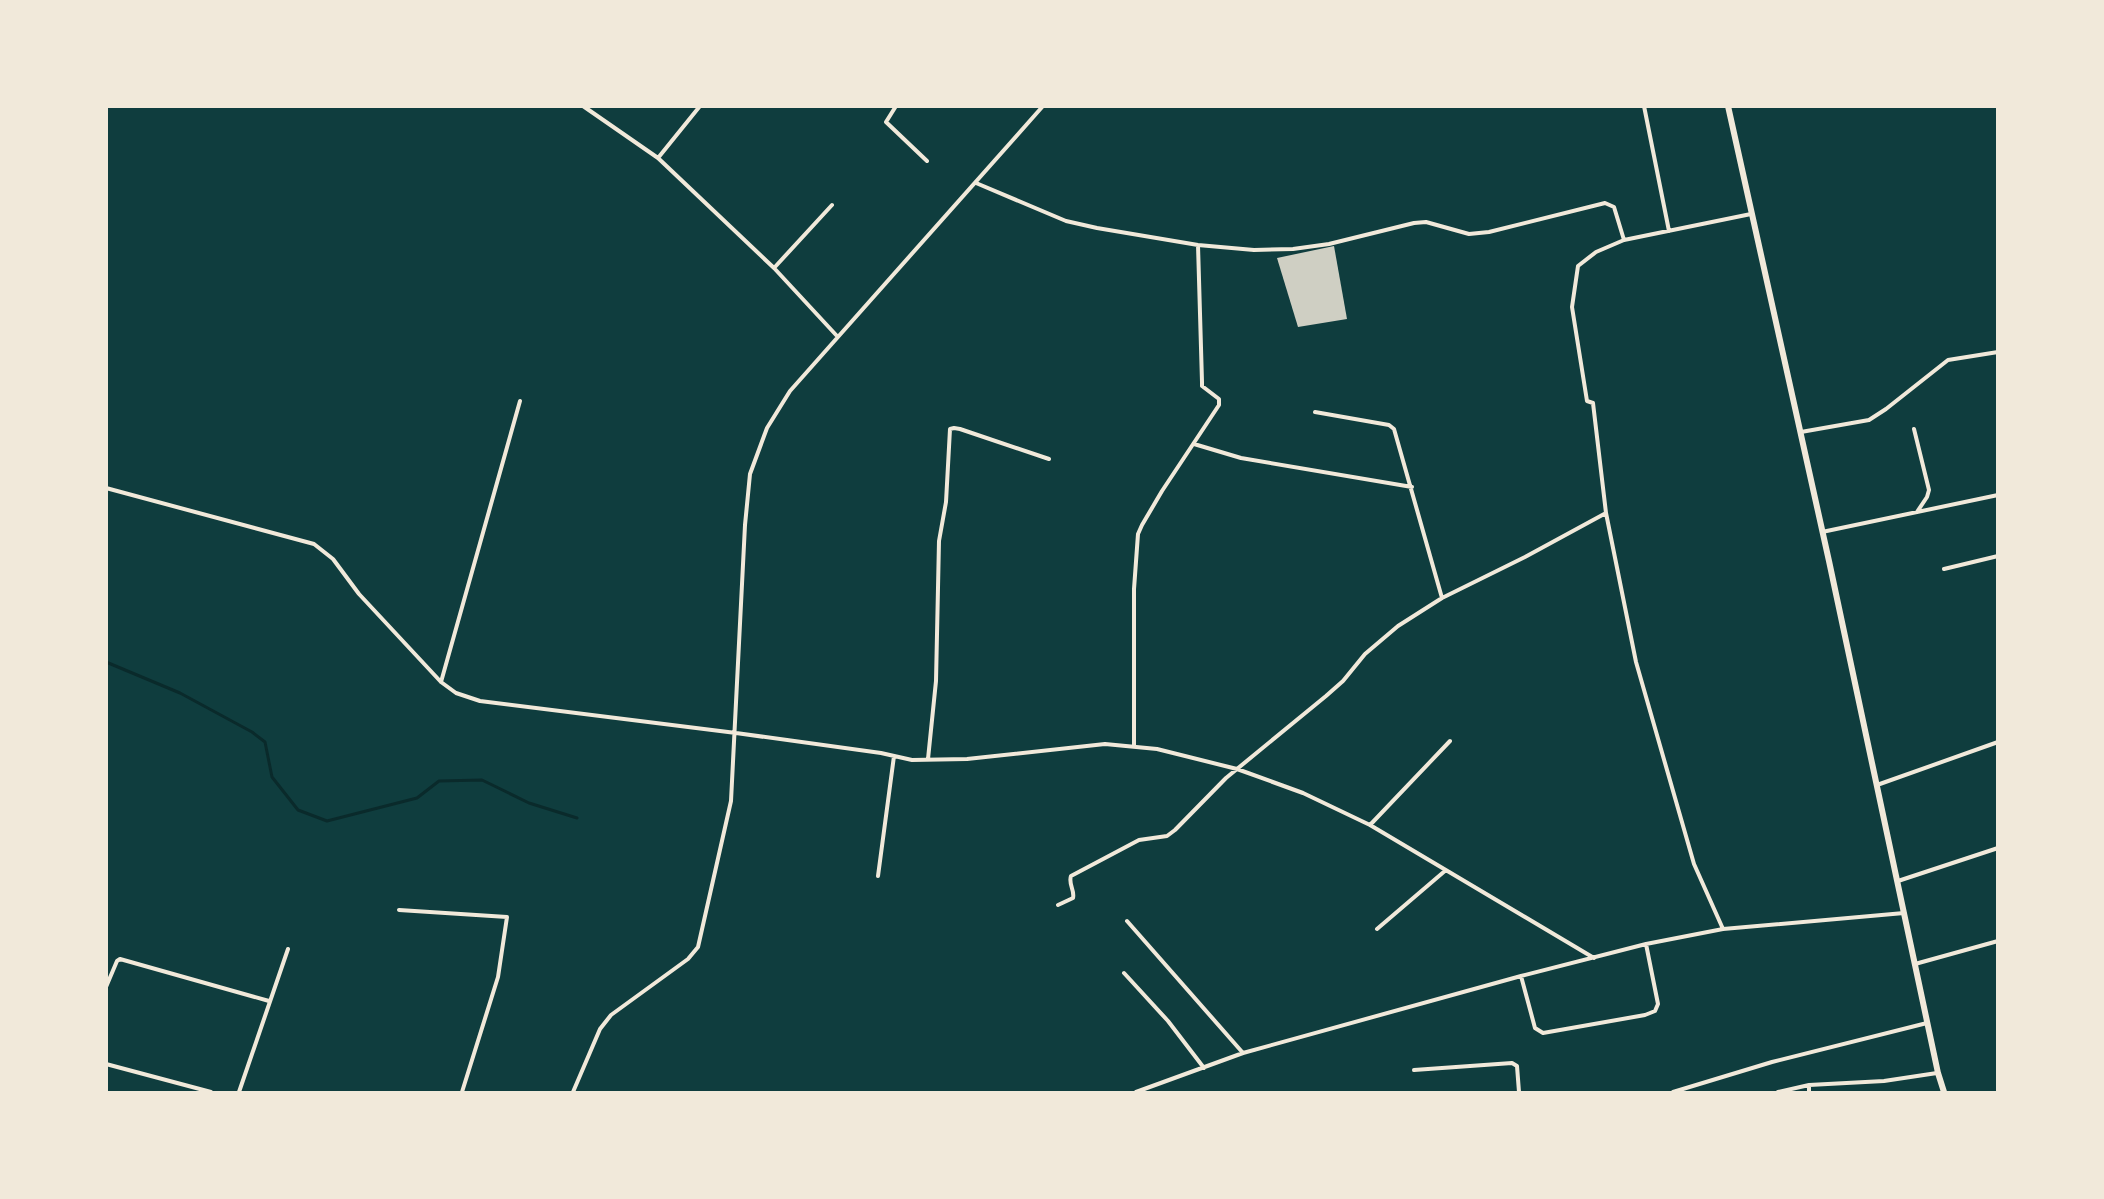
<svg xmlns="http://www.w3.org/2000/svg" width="2104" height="1199" font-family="Overpass,sans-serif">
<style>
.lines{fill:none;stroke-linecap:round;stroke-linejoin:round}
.stream{stroke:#0a2a2b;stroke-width:3}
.building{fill:#cfcfc3}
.minor{stroke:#f1e9da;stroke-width:4}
.trunk{stroke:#f1e9da;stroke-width:6}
</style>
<rect width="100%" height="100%" fill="#0f3d3e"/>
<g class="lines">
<path class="stream" d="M106 662 180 693 252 732 265 742 272 777 298 810 327 821 417 798 439 781 482 780 529 803 577 818"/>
</g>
<path class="building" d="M1334 246 1347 319 1298 327 1277 258Z"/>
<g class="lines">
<path class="minor" d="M583 106 658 158 774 268 837 336
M896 106 886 122 927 161
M1644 106 1669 231
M658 158 700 106
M976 183 1066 221 1097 228 1198 245 1254 250 1293 249 1329 244 1414 223 1426 222 1469 234 1489 232 1605 203 1614 207 1624 240 1751 214
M1624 240 1596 252 1578 266 1572 307 1587 401 1593 403 1606 513 1636 662 1694 864 1723 929
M774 268 832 205
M1315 412 1389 425 1394 429 1442 598
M1914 429 1929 490 1927 497 1917 512
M1801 432 1869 420 1886 409 1948 360 1998 352
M1194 444 1241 458 1412 487
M106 488 314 544 333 559 359 594 441 682 456 693 480 701 736 733 881 753 912 760 967 759 1105 744 1157 749 1237 769 1303 793 1370 825 1594 958
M1822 532 1998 495
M1944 569 1998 556
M441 682 520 401
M1134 746V589L1138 534 1142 525 1162 491 1219 405V399L1202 386V382L1198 245
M928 759 936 681 939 541 946 502 950 429 954 428 960 429 1049 459
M1877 785 1998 742
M1370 825 1450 741
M878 876 894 756
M1898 881 1998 848
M1058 905 1073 898C1075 890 1068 884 1071 876L1139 840 1167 836 1175 830 1226 778 1326 696 1343 681 1365 654 1398 626 1442 598 1525 557 1606 513
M399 910 507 917 498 977 462 1092
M1127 921 1243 1053
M1377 929 1446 870
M1915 964 1998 941
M1124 973 1168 1021 1204 1068
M1521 976 1535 1028 1543 1033 1645 1015 1655 1011 1658 1004 1646 944
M106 987 117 961 120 959 269 1001
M106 1064 211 1092
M1414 1070 1512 1063 1517 1066 1519 1092
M1809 1085V1092
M239 1092 288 949
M573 1092 600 1029 611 1015 688 959 698 947 731 801 745 525 750 474 767 428 790 391 1043 106
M1136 1092 1243 1053 1521 976 1646 944 1723 929 1904 913
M1673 1092 1772 1062 1927 1023
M1778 1092 1809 1085 1884 1081 1937 1073"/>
<path class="trunk" d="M1728 106 1829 561 1938 1073 1944 1092"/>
</g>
<rect width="2104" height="1199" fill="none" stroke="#f1e9da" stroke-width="216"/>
</svg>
